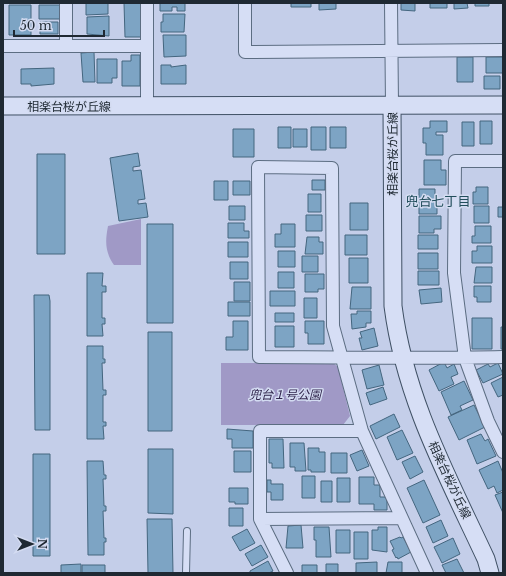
<svg xmlns="http://www.w3.org/2000/svg" width="506" height="576" font-family="'Libre Baskerville','Noto Sans JP',serif">
<style>
.green{fill:#a099c6}
.building{fill:#7da4c4;stroke:#44667f}
.lines{fill:none;stroke-linecap:round;stroke-linejoin:round}
.lane-casing{stroke:#5c6d82;stroke-width:8}
.street-casing{stroke:#5c6d82;stroke-width:14}
.secondary-casing{stroke:#3f5064;stroke-width:19}
.lane{stroke:#d6def5;stroke-width:6}
.street{stroke:#d6def5;stroke-width:12}
.secondary{stroke:#d6def5;stroke-width:17}
.labels{text-anchor:middle;dominant-baseline:central;stroke-width:3;stroke-linejoin:round;paint-order:stroke}
.street-label{font-size:12px;fill:#1f2933;stroke:#d3dbf1}
.park-label{font-size:12px;font-style:italic;fill:#32274e;stroke:#d3dbf1}
.neighbourhood-label{font-size:13px;fill:#224e5c;stroke:#d3dbf1}
</style>
<rect width="100%" height="100%" fill="#c4cee9"/>
<path class="green" d="M141 219V265H114C105 252 105 242 108 226Z
M221 363H333L338 367 350 416 343 425H221Z"/>
<path class="building" d="M86 3H108V14L86 15Z
M124 3H143V29H141V37H125Z
M160 3H185V11H177V7H172V11H160Z
M291 3H311V7H291Z
M319 3H336V9L319 10Z
M401 3H415V11L401 10Z
M430 3H447V8H430Z
M454 3H467L468 8 454 9Z
M475 3H489V6H475Z
M9 5H31V35H9Z
M39 5H61V19H39Z
M163 14H185L184 32H161V22H163Z
M109 16V36L87 34V17Z
M40 22H58V34H40Z
M163 35H186V56L164 57Z
M94 52 95 82H83L81 53Z
M131 55H140V86H122V61H131Z
M457 57H473V82H457Z
M486 57H503V73H486Z
M97 59H117V78H112V83H97Z
M161 65H171V67L186 65V84H161Z
M54 68V84L31 86V84H21V69Z
M484 76H500V89H484Z
M430 121H447V132H436V135H443V155H426V143H423V128H430Z
M480 121H492V144H480Z
M462 122H474V146H462Z
M278 127H291V148H278Z
M311 127H326V150H311Z
M330 127H346V148H330Z
M233 129H254V157H233Z
M293 129H307V147H293Z
M138 153 140 166 133 167V171L141 170 145 199 138 200V204L146 203 148 217 119 221 110 158Z
M37 154H65V254H37Z
M424 160H441V170H446V185H424Z
M312 180H325V190H312Z
M214 181H228V200H214Z
M233 181H250V195H233Z
M476 187H488V204H473V192H476Z
M419 189H435V199H437V214H419Z
M308 194H321V212H308Z
M350 203H368V230H350Z
M229 206H245V220H229Z
M474 206H489V223H474Z
M498 207H503V217H498Z
M306 215H322V231H306Z
M419 216H441V229H434V233H419Z
M228 223H244V231H249V238H228Z
M147 224H173V323H147Z
M281 224H295V247H275V234H281Z
M475 226H491V243H472V236H475Z
M345 235H367V255H345Z
M418 235H438V249H418Z
M307 237H319V242H323V254H305Z
M228 242H248V257H228Z
M477 246H492V263H472V251H477Z
M278 251H295V267H278Z
M418 253H438V269H418Z
M302 256H318V272H302Z
M349 258H368V283H349Z
M230 262H248V279H230Z
M476 267H492V283H474Z
M418 271H439V285H418Z
M278 272H294V288H278Z
M87 273H103L102 286H106V292H102V318H105V324H102L103 336H87Z
M305 274H324V289H318V292H305Z
M234 282H250V301H234Z
M474 286H491V302H477V297H474Z
M352 287H371V309H350Z
M441 288 442 302 421 304 419 290Z
M270 291H295V306H270Z
M34 295H49L50 301V430H35Z
M304 298H317V318H304Z
M228 302H250V316H228Z
M357 311H371V323H366V327L352 329 351 314H357Z
M275 313H294V322H275Z
M472 318H492V349H472Z
M233 321H248V350H226V337H233Z
M305 321H324V344H308V333H305Z
M275 326H294V347H275Z
M501 327H503V349H501Z
M374 328 378 346 362 350 359 338H362L360 332Z
M148 332H172V431H148Z
M87 346H103V359H105V363H102L103 390H106V395H103V422H106V426H103L104 439H87Z
M444 362 447 368 454 364 458 374 451 377 454 384 439 391 429 370Z
M498 363 503 374 483 383 476 370 488 364 490 367Z
M379 365 384 385 367 389 362 370Z
M503 377V395L498 397 491 383Z
M464 381 473 400 460 406 462 410 451 415 441 392Z
M383 387 387 399 370 405 366 393Z
M474 405 485 427 459 440 448 417Z
M394 414 400 427 376 439 370 426Z
M227 429 253 431V448H232V439H227Z
M402 430 413 453 397 460 387 437Z
M481 434 485 441 488 439 496 456 477 464 467 440Z
M269 439H283L284 468H272V463H269Z
M290 443H304L306 471H295V467H290Z
M308 448H319V452H325V472H311V470H308Z
M148 449H173V514L148 513Z
M362 450 369 466 357 471 350 455Z
M234 451H251V472H234Z
M331 453H347V473H331Z
M33 454H50V556H33Z
M415 456 423 472 410 479 402 462Z
M87 461H103L104 475H106V479H103L104 506H106V511H103L104 538H106V542H104V555H88Z
M498 461 503 473V490L497 493 494 486 488 489 479 470Z
M302 476H315V498H302Z
M359 477H374V485H380V497H387V510H374V504H359Z
M337 478H350V502H337Z
M267 480H271V484H283V500H271V492H267Z
M424 480 440 515 423 523 407 488Z
M321 481H332V502H321Z
M229 488H248V504H235V502H229Z
M503 492V513L495 495Z
M229 508H243V526H229Z
M147 519H172L173 573H148Z
M441 520 448 536 433 543 426 527Z
M301 525 303 548H286L288 526Z
M314 527H329L331 557H316V540H314Z
M378 527H387V552L372 550V530H378Z
M247 529 255 543 240 551 232 537Z
M336 530H350V553H336Z
M354 532H368V559H354Z
M400 537 401 538 403 537 411 552 398 559 397 557 396 558 392 550 394 549 390 541Z
M453 538 460 554 442 563 434 547Z
M261 545 268 557 252 566 245 554Z
M457 559 464 573H446L442 565Z
M268 561 273 571 269 573H250V571Z
M377 562V573H354L356 572V563Z
M388 562H402V573H386Z
M81 564V573H61V565Z
M326 564H338V573H326Z
M82 565H105V573H82Z
M302 565H317V573H302Z"/>
<g class="lines">
<g class="lane-casing">
<path id="lane" d="M186 573 187 531"/>
</g>
<g class="street-casing">
<path id="street" d="M147 3V106
M245 3V52L503 50
M391 3 392 105
M3 46H147
M66 46V3
M503 161H455L454 273 465 358 488 421 503 452
M260 519 401 518
M287 573 260 519V431H362
M427 573 362 431 333 326 332 168 258 167 259 357C341 357 422 359 503 357"/>
</g>
<g class="secondary-casing">
<path id="secondary" d="M392 105 393 306C405 399 447 475 486 559L490 573
M3 106 503 105"/>
</g>
<use href="#lane" class="lane"/>
<use href="#street" class="street"/>
<use href="#secondary" class="secondary"/>
</g>
<g class="labels">
<g class="street-label">
<text x="69" y="106">相楽台桜が丘線</text>
<text transform="translate(392 154) rotate(-90)">相楽台桜が丘線</text>
<text transform="translate(450 480) rotate(65)">相楽台桜が丘線</text>
</g>
<g class="park-label">
<text x="285" y="394">兜台１号公園</text>
</g>
<g class="neighbourhood-label">
<text x="438" y="201">兜台七丁目</text>
</g>
</g>
<rect width="506" height="576" fill="none" stroke="#1f2933" stroke-width="8"/>
<g transform="translate(32 544) rotate(90)" stroke="#d3dbf1" stroke-width="3" paint-order="stroke">
<path d="M0-3L7 15L0 10L-7 15Z" fill="#1f2933"/>
<text y="-6" font-size="11" font-weight="bold" text-anchor="middle" fill="#1f2933">N</text>
</g>
<path d="M14 30v6h90v-6" fill="none" stroke="#1f2933" stroke-width="2"/>
<text x="20" y="30" font-size="12" fill="#1f2933" stroke="#d3dbf1" stroke-width="3" paint-order="stroke">50 m</text>
</svg>
